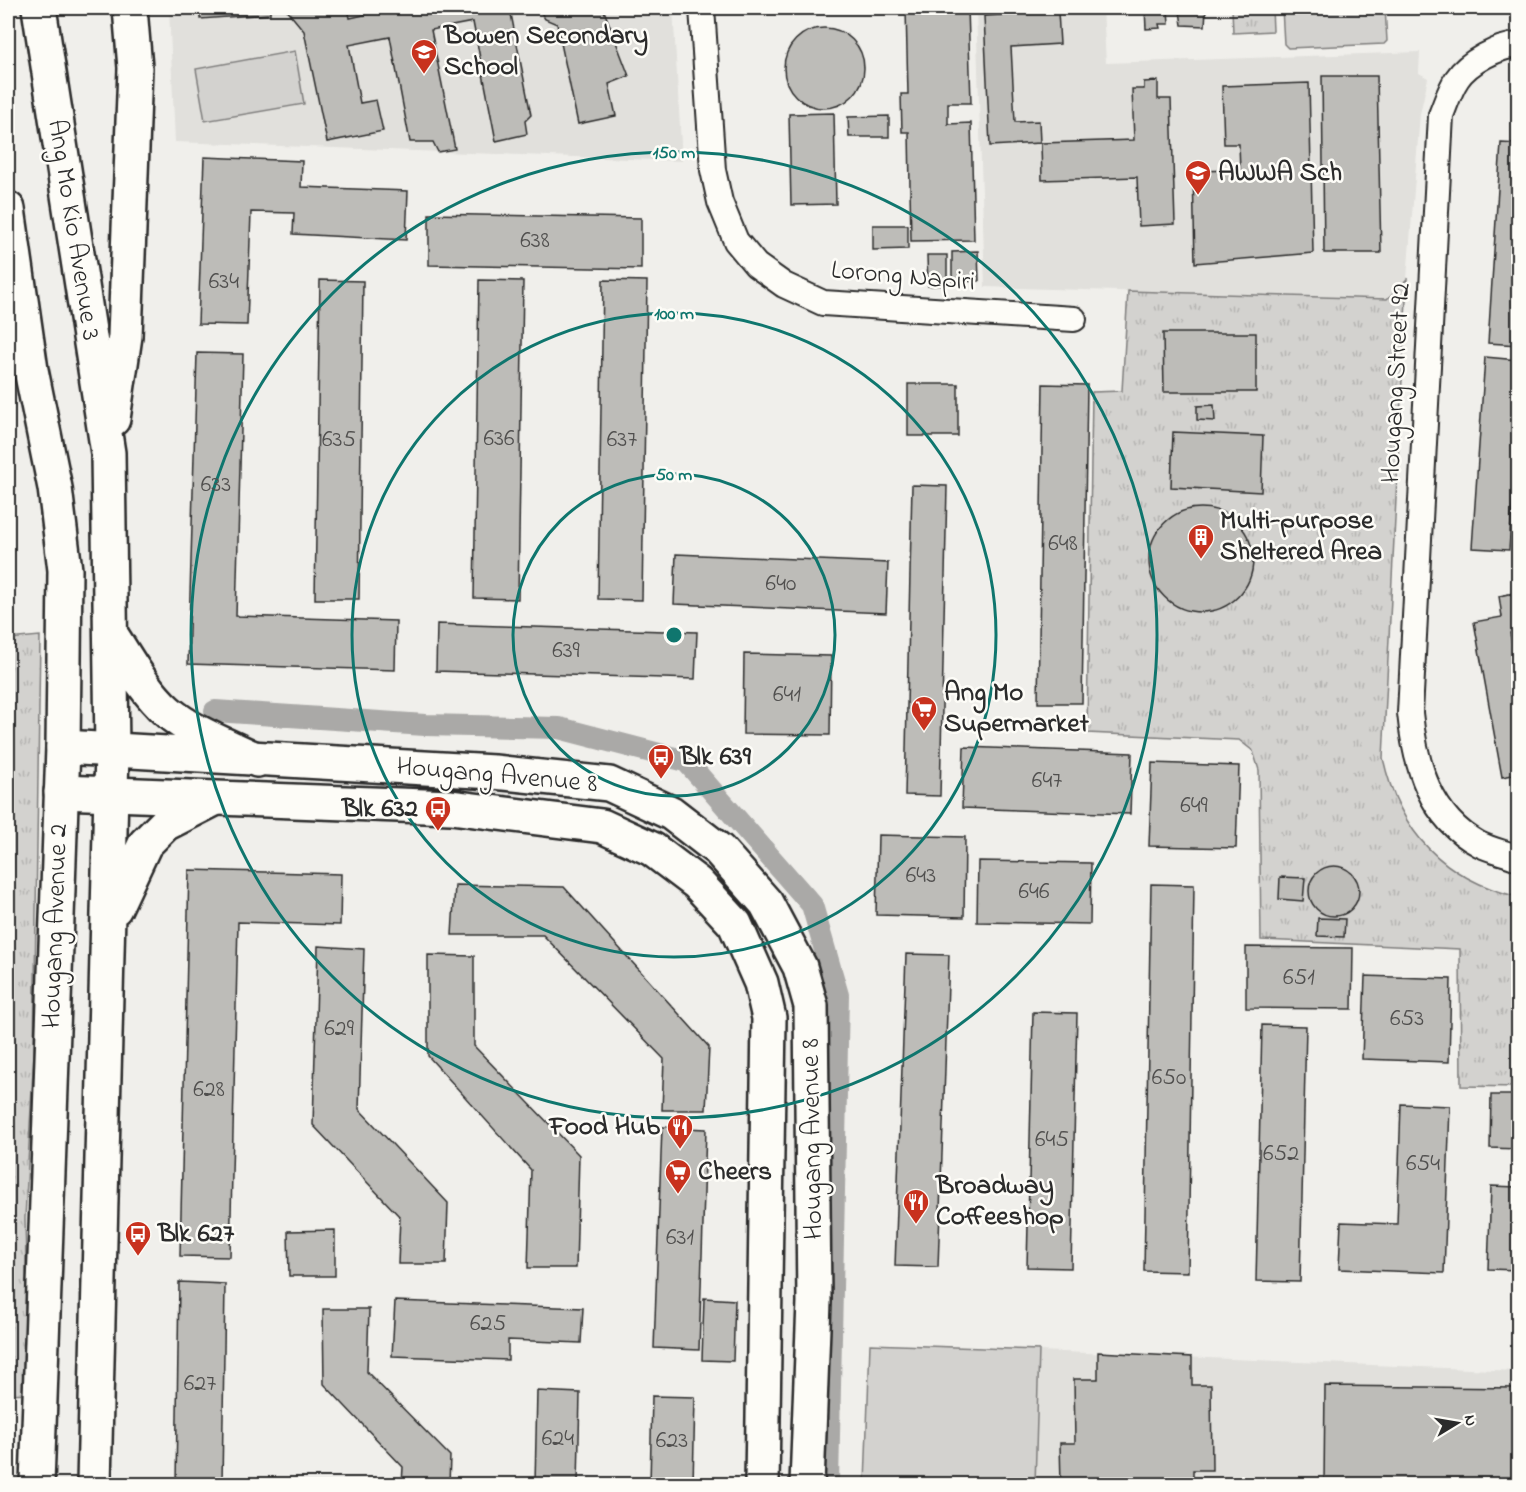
<svg xmlns="http://www.w3.org/2000/svg" width="1526" height="1492" font-family="'Indie Flower',sans-serif">
<style>
.built{fill:#e1e0dc}
.park{fill:url(#park-tufts);stroke:#7f7e7d;stroke-width:1.5}
.pitch{fill:#d3d2cf;stroke:#7f7e7d;stroke-width:1.5}
.lines{fill:none;stroke-linecap:round;stroke-linejoin:round}
.canal{stroke:#aaa9a7;stroke-width:22}
.building{fill:#bdbcb8;stroke:#2b2b2b;stroke-width:1.5}
.street-casing{stroke:#2b2b2b;stroke-width:28}
.secondary-casing{stroke:#2b2b2b;stroke-width:38}
.highway-casing{stroke:#2b2b2b;stroke-width:38}
.street{stroke:#fdfcf7;stroke-width:24}
.secondary{stroke:#fdfcf7;stroke-width:33}
.highway{stroke:#fdfcf7;stroke-width:33}
.ring{fill:none;stroke:#0f766e;stroke-width:3}
.labels{text-anchor:middle;dominant-baseline:central;stroke-width:5;stroke-linejoin:round;paint-order:stroke}
.number-label{font-size:24px;fill:#504f4e}
.poi-label{font-size:27px;font-weight:bold;fill:#2b2b2b;stroke:#fdfcf7;text-anchor:start}
.street-label{font-size:27px;fill:#2b2b2b;stroke:#fdfcf7}
.centre{fill:#0f766e;stroke:#fdfcf7;stroke-width:3}
.ring-label{font-size:18px;text-anchor:middle;font-weight:bold;fill:#0f766e;stroke:#fdfcf7;stroke-width:5;stroke-linejoin:round;paint-order:stroke}
</style>
<defs>
<pattern id="park-tufts" width="24" height="20" patternUnits="userSpaceOnUse" patternTransform="scale(1.5)"><rect width="24" height="20" fill="#d3d2cf"/><path d="M3 7l-1-3M5 7V3M7 7l1-3M15 17l-1-3M17 17v-4M19 17l1-3" fill="none" stroke="#b5b4b2"/></pattern>
</defs>
<rect width="100%" height="100%" fill="#f0efeb"/>
<filter id="ink" filterUnits="userSpaceOnUse"><feTurbulence type="fractalNoise" baseFrequency=".0167" numOctaves="2"/><feDisplacementMap in="SourceGraphic" scale="12" xChannelSelector="R" yChannelSelector="G"/><feConvolveMatrix kernelMatrix="1 2 1 2 8 2 1 2 1" color-interpolation-filters="sRGB"/></filter>
<g filter="url(#ink)">
<path class="built" d="M169 8H673L682 161 175 142Z
M976 8H1103L1106 63 1420 52 1419 73 1428 78 1420 114 1407 279 1387 299 985 287Z
M870 1344 1518 1371V1484H865Z"/>
<path class="park" d="M1232 8H1272L1273 31 1233 33Z
M1407 279 1383 758C1399 832 1444 879 1518 897V1087L1461 1086 1460 949 1261 940 1259 770 1253 751 1239 740 1087 733 1092 392 1122 391 1128 291 1387 299Z
M40 636 34 1052 25 1218 29 1393 8 1394V639Z"/>
<path class="pitch" d="M1282 8H1385L1387 41 1384 44 1288 48 1284 44Z
M295 51 304 104 205 121 196 69Z
M870 1344 1039 1350 1035 1484H865Z"/>
<g class="lines">
<path class="canal" d="M215 711 425 725 559 728 686 761 812 905 838 995 828 1484"/>
</g>
<path class="building" d="M200 8H270V14L200 19Z
M285 8H348L350 18 386 10 385 8H603L629 76 609 84 616 116 578 124 557 24 545 19 538 8 511 14 531 115 525 121 527 134 496 141 473 22 431 30 455 149 438 152 433 142H410L390 37 349 45 360 103 376 100 383 131 327 142 304 31Z
M968 8 971 103H948V124L971 123 974 240 911 241 909 132H902L901 94H908L906 9Z
M1145 8H1171L1168 9 1169 24H1159L1160 28 1146 29Z
M1183 8H1211L1206 9 1205 26 1182 25 1180 11H1183Z
M1058 12 1060 44 1011 47 1015 122 1039 121 1040 143 990 146 984 16Z
M784 68a40 40 0 1 1 80 0a40 40 0 1 1-80 0Z
M1322 76H1377L1381 253H1324Z
M1158 81V99H1171L1175 224 1139 226 1137 177 1042 180 1041 143 1134 140 1132 89H1144V82Z
M1309 83 1313 253 1195 263 1193 171 1240 170 1239 144H1224L1222 86Z
M834 113 836 204 791 205 789 114Z
M889 116V137H849L848 117Z
M1501 143 1518 144V345L1488 343Z
M204 157 302 161 301 187 408 191 406 240 293 234 294 213 251 212 247 325 198 324Z
M429 214 641 218V269L429 265Z
M873 225H908V249L873 250Z
M978 251 979 281 952 282V252Z
M927 255H947V285L928 286Z
M320 280 363 281 359 599H315Z
M479 280 523 281 518 599 474 598Z
M603 280 647 281 642 600 598 599Z
M1163 333H1256V392H1164Z
M197 353 243 354 236 616 396 621 395 670 188 664Z
M1485 357 1518 360V476L1514 475 1509 550 1472 548Z
M908 384H958V436H908Z
M1043 384 1087 385 1082 703H1038Z
M1214 405 1215 421 1197 420V406Z
M1173 432 1263 436 1261 492 1171 487Z
M912 485 947 486 940 796 905 795Z
M1149 560a52 52 0 1 1 104 0a52 52 0 1 1-104 0Z
M676 554 888 563 886 613 674 604Z
M1518 592V631L1510 633 1518 679V774L1502 777 1474 622 1502 617 1499 596Z
M437 624 697 632 695 679 436 671Z
M744 654 831 656 830 735 743 734Z
M964 747 1132 753 1130 814 962 808Z
M1152 763 1239 766 1236 848 1149 846Z
M878 835 965 837 964 917 876 915Z
M978 861 1091 863 1090 924 977 922Z
M1309 891a25 25 0 1 1 50 0a25 25 0 1 1-50 0Z
M189 870 341 874 340 925 238 922 230 1257 180 1256Z
M1280 877 1305 878 1303 901 1279 899Z
M1151 884 1194 885 1188 1272 1144 1271Z
M455 885 564 887 709 1047 706 1110H662L664 1059 543 935H452Z
M1318 918 1345 919 1344 937 1317 936Z
M318 946 364 949 359 1109 448 1203 446 1264H398L400 1217 313 1125Z
M1246 947 1353 948 1352 1009 1246 1008Z
M906 954 949 955 938 1267 895 1266Z
M428 955 474 956V1046L579 1155 576 1268H528L531 1170 428 1056Z
M1365 976 1451 979 1449 1062 1362 1059Z
M1033 1012 1077 1013 1071 1268 1027 1267Z
M1262 1025 1306 1026 1300 1282 1256 1281Z
M1491 1095H1518V1149L1490 1148Z
M1401 1104 1450 1106 1444 1273 1339 1269 1341 1222 1397 1224Z
M662 1127 706 1129 699 1350 654 1348Z
M1491 1186 1518 1187V1270L1488 1269Z
M335 1230V1276H289L288 1231Z
M179 1282 225 1284 222 1484H176Z
M704 1298 735 1300 733 1361 702 1360Z
M395 1301 583 1308 581 1343 508 1340V1360L392 1356Z
M323 1309H369L367 1372 450 1456 449 1484H402L403 1467 324 1384Z
M1098 1352 1192 1357V1385H1211L1212 1470H1193V1484H1061L1060 1443H1075L1074 1379H1098Z
M1325 1386 1518 1388V1484H1324Z
M537 1391 580 1393 578 1484H535Z
M652 1396 695 1397 693 1484H650Z"/>
<g class="lines">
<g class="street-casing">
<path id="street" d="M702 8 713 170 720 202 736 241 756 265 784 285 823 303 1074 319
M1518 45C1499 46 1468 62 1457 79 1450 89 1446 103 1441 115L1410 713C1415 764 1430 818 1479 844 1491 850 1506 853 1518 858"/>
</g>
<g class="secondary-casing">
<path id="secondary" d="M63 747 494 772 609 784 671 813 719 850 766 903 800 967 811 1006 814 1302 807 1484
M61 792 451 807 602 826 652 849 697 883 735 924 761 983 769 1018 762 1484"/>
</g>
<g class="highway-casing">
<path id="highway" d="M39 8 108 453 112 750 94 1484
M8 209 31 370 55 488 65 570 63 747 37 1484
M113 419 125 336 135 68 130 8
M112 636C129 662 144 690 167 711 192 733 227 745 257 760
M115 908 145 844 165 824 214 799"/>
</g>
<use href="#street" class="street"/>
<use href="#secondary" class="secondary"/>
<use href="#highway" class="highway"/>
</g>
</g>
<g class="ring">
<circle cx="674" cy="635" r="161"/>
<circle cx="674" cy="635" r="322"/>
<circle cx="674" cy="635" r="483"/>
</g>
<defs>
<g id="school-pin" transform="scale(1.35)"><path d="M0 17L-7.5 6A9.5 9.5 0 1 1 7.5 6Z" fill="#c8321e" stroke="#fdfcf7"/><path d="M0-5L7-2L0 1L-7-2ZM-4 1L0 2.5L4 1V4Q0 6-4 4Z" fill="#fff"/></g>
<g id="building-pin" transform="scale(1.35)"><path d="M0 17L-7.5 6A9.5 9.5 0 1 1 7.5 6Z" fill="#c8321e" stroke="#fdfcf7"/><path d="M-4-6H4V6H1V3H-1V6H-4ZM-2.5-4.3h1.7v1.8h-1.7ZM.8-4.3h1.7v1.8H.8ZM-2.5-1h1.7V.8h-1.7ZM.8-1h1.7V.8H.8Z" fill="#fff"/></g>
<g id="supermarket-pin" transform="scale(1.35)"><path d="M0 17L-7.5 6A9.5 9.5 0 1 1 7.5 6Z" fill="#c8321e" stroke="#fdfcf7"/><path d="M-6-5.5h2.5l.6 2H6L4.5 2H-2.5L-4.4-4H-6ZM-1.5 3.2a1.3 1.3 0 1 0 .1 0ZM3 3.2a1.3 1.3 0 1 0 .1 0Z" fill="#fff"/></g>
<g id="bus-pin" transform="scale(1.35)"><path d="M0 17L-7.5 6A9.5 9.5 0 1 1 7.5 6Z" fill="#c8321e" stroke="#fdfcf7"/><path d="M-5-6H5V4H4V6H2V4H-2V6H-4V4H-5ZM-3.5-4V0h7V-4ZM-3.5 1.2v1.5H-2V1.2ZM2 1.2v1.5H3.5V1.2Z" fill="#fff"/></g>
<g id="restaurant-pin" transform="scale(1.35)"><path d="M0 17L-7.5 6A9.5 9.5 0 1 1 7.5 6Z" fill="#c8321e" stroke="#fdfcf7"/><path d="M-5-6h1v4h1v-4h1v4h1v-4h1v5L-1.5 .5V6h-2V.5L-5-1ZM5-6V6H3V1.5H1.5Q1.5-4 5-6Z" fill="#fff"/></g>
</defs>
<g fill-rule="evenodd">
<use href="#school-pin" x="424" y="52"/>
<use href="#school-pin" x="1198" y="173"/>
<use href="#building-pin" x="1201" y="537"/>
<use href="#supermarket-pin" x="924" y="709"/>
<use href="#bus-pin" x="661" y="757"/>
<use href="#bus-pin" x="438" y="809"/>
<use href="#restaurant-pin" x="680" y="1127"/>
<use href="#supermarket-pin" x="678" y="1172"/>
<use href="#restaurant-pin" x="916" y="1202"/>
<use href="#bus-pin" x="138" y="1234"/>
</g>
<g class="labels">
<g class="number-label">
<text x="535" y="241">638</text>
<text x="224" y="282">634</text>
<text x="499" y="439">636</text>
<text x="339" y="440">635</text>
<text x="622" y="440">637</text>
<text x="216" y="485">633</text>
<text x="1063" y="544">648</text>
<text x="781" y="584">640</text>
<text x="566" y="651">639</text>
<text x="787" y="695">641</text>
<text x="1047" y="781">647</text>
<text x="1194" y="806">649</text>
<text x="921" y="876">643</text>
<text x="1034" y="892">646</text>
<text x="1299" y="978">651</text>
<text x="1407" y="1019">653</text>
<text x="339" y="1029">629</text>
<text x="1169" y="1078">650</text>
<text x="209" y="1090">628</text>
<text x="1052" y="1140">645</text>
<text x="1281" y="1154">652</text>
<text x="1423" y="1164">654</text>
<text x="680" y="1238">631</text>
<text x="488" y="1324">625</text>
<text x="200" y="1384">627</text>
<text x="558" y="1439">624</text>
<text x="672" y="1441">623</text>
</g>
<g class="poi-label">
<text x="444" y="36">Bowen Secondary<tspan x="444" dy="31">School</tspan></text>
<text x="1218" y="173">AWWA Sch</text>
<text x="1220" y="521">Multi-purpose<tspan x="1220" dy="31">Sheltered Area</tspan></text>
<text x="944" y="693">Ang Mo<tspan x="944" dy="31">Supermarket</tspan></text>
<text x="680" y="757">Blk 639</text>
<text x="418" y="809" text-anchor="end">Blk 632</text>
<text x="660" y="1127" text-anchor="end">Food Hub</text>
<text x="698" y="1172">Cheers</text>
<text x="936" y="1186">Broadway<tspan x="936" dy="31">Coffeeshop</tspan></text>
<text x="158" y="1234">Blk 627</text>
</g>
<g class="street-label">
<text transform="translate(73 230) rotate(81)">Ang Mo Kio Avenue 3</text>
<text transform="translate(903 277) rotate(5)">Lorong Napiri</text>
<text transform="translate(1397 383) rotate(-87)">Hougang Street 92</text>
<text transform="translate(497 776) rotate(5)">Hougang Avenue 8</text>
<text transform="translate(56 926) rotate(-88)">Hougang Avenue 2</text>
<text transform="translate(813 1139) rotate(-91)">Hougang Avenue 8</text>
</g>
</g>
<circle cx="674" cy="635" r="9" class="centre"/>
<g class="ring-label">
<text x="674" y="158">150 m</text>
<text x="674" y="319">100 m</text>
<text x="674" y="480">50 m</text>
</g>
<rect width="1526" height="1492" fill="none" stroke="#fdfcf7" stroke-width="30"/>
<rect x="15" y="15" width="1496" height="1462" fill="none" stroke="#2b2b2b" stroke-width="2" filter="url(#ink)"/>
<g transform="translate(1457 1423) rotate(79)" stroke="#fdfcf7" stroke-width="4.5" paint-order="stroke">
<path d="M0-4.5L10 22L0 15L-10 22Z" fill="#2b2b2b"/>
<text y="-9" font-size="16" font-weight="bold" text-anchor="middle" fill="#2b2b2b">N</text>
</g>
</svg>
